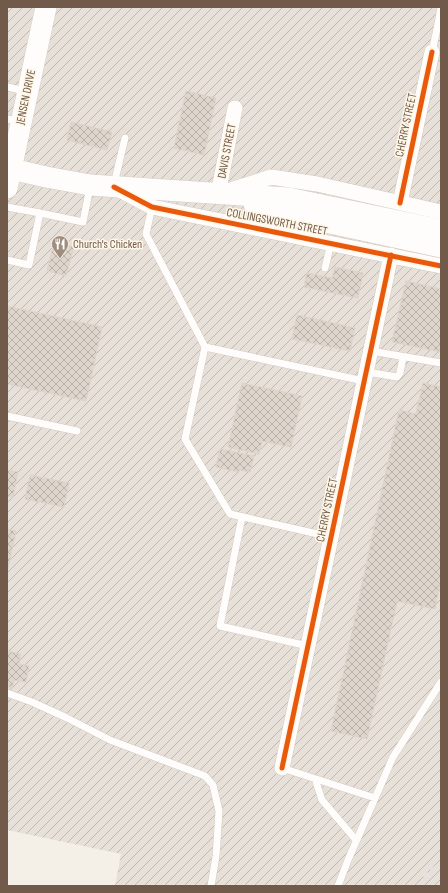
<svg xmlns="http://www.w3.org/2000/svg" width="448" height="893" font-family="'Sofia Sans Condensed',sans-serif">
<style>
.industrial{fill:url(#industrial-furrows)}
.building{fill:url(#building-cross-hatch);stroke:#ddd4ca}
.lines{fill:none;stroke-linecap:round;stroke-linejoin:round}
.service-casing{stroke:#d4cbc2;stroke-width:8}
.minor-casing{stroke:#d4cbc2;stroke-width:16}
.secondary-casing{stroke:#d6cdc4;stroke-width:22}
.service{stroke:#fefdfb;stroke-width:7}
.minor{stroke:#fefdfb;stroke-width:15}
.secondary{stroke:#fefdfb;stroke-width:21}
.rail{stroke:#e3e1e3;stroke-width:3;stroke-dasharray:6 4;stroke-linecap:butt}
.cycleway-casing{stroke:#fef6e7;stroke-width:8}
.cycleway{stroke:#e8590c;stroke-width:5}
.labels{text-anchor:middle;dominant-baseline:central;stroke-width:3;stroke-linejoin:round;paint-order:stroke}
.street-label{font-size:12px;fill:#715a49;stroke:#fef6e7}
.poi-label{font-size:12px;fill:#715a49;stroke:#fef6e7;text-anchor:start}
</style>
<defs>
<pattern id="industrial-furrows" width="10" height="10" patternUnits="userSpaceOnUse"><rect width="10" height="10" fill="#e7e0d8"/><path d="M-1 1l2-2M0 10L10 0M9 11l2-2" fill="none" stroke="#c0b9b1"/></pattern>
<pattern id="building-cross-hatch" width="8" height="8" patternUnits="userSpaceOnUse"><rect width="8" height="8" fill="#ded6cd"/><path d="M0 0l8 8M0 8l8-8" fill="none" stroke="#b8b1a8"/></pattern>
</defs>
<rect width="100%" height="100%" fill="#f5f0e7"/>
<path class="industrial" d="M7 7H441V886H115L121 854 7 830Z"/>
<path class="building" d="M186 91 216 98 204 155 174 148Z
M71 122 112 132 107 150 67 140Z
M54 242 74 247 66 276 47 271Z
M335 267 363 273 358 298 304 287 307 273 332 278Z
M406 281 441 289V352L392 342Z
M7 306 102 327 86 401 7 384Z
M297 315 355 328 350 351 292 339Z
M242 383 302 396 291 447 262 441 259 454 228 447Z
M423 383 441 387V579L435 609 397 601 367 739 331 731 399 410 416 414Z
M220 449 254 456 250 472 240 470 239 472 216 467Z
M7 470 18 472 13 497 7 496Z
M30 475 69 483 64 507 25 499Z
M7 529 16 531 7 573Z
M7 651 21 654 19 664 29 666 26 682 14 680 12 688 7 686Z"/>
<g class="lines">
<g class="service-casing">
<path id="service" d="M432 52 438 24 441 7
M7 87 26 91
M7 119 19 121
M114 184 125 138
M7 207 40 213
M152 207 146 234 205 347 185 439 230 514 331 537
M7 260 29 265 40 213 83 222 90 187
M325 268 331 243
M205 347 364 381
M371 351 441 363
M367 372 397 377 400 373 403 357
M7 416 77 431
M242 517 220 626 308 646
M7 693 32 702 67 718 110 740 205 776 213 785 219 811 216 856 211 886
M282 768 375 798
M315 779 322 800 356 840
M338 886 348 860 393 757 441 682"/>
</g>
<g class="minor-casing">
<path id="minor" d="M235 108 218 194 271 177 317 184 441 212
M118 189 152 207 441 266
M400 203 432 52
M282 768 391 255"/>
</g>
<g class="secondary-casing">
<path id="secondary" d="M7 168 46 177 90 185 288 198 441 230
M7 188 46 7
M254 204 284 213 441 247"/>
</g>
<use href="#service" class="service"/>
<use href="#minor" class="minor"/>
<use href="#secondary" class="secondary"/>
<path class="rail" d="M419 886 441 852"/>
<g class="cycleway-casing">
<path id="cycleway" d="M114 187 152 207 441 266
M400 203 432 52
M282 768 391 255"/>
</g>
<use href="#cycleway" class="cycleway"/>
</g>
<defs>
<g id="restaurant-pin" transform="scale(0.9)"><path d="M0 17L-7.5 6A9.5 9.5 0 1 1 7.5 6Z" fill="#9f8e80" stroke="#fef6e7"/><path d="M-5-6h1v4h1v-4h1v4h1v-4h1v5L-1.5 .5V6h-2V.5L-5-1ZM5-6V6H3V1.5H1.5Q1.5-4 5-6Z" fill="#fff"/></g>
</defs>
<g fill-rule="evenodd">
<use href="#restaurant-pin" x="60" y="244"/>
</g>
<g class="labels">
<g class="street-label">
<text transform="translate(26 97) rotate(-78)">JENSEN DRIVE</text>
<text transform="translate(406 125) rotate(-78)">CHERRY STREET</text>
<text transform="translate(227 151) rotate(-79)">DAVIS STREET</text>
<text transform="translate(277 222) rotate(11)">COLLINGSWORTH STREET</text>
<text transform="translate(327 510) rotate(-78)">CHERRY STREET</text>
</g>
<g class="poi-label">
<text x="73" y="244">Church's Chicken</text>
</g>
</g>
<rect width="448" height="893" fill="none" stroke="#715a49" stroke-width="16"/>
</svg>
